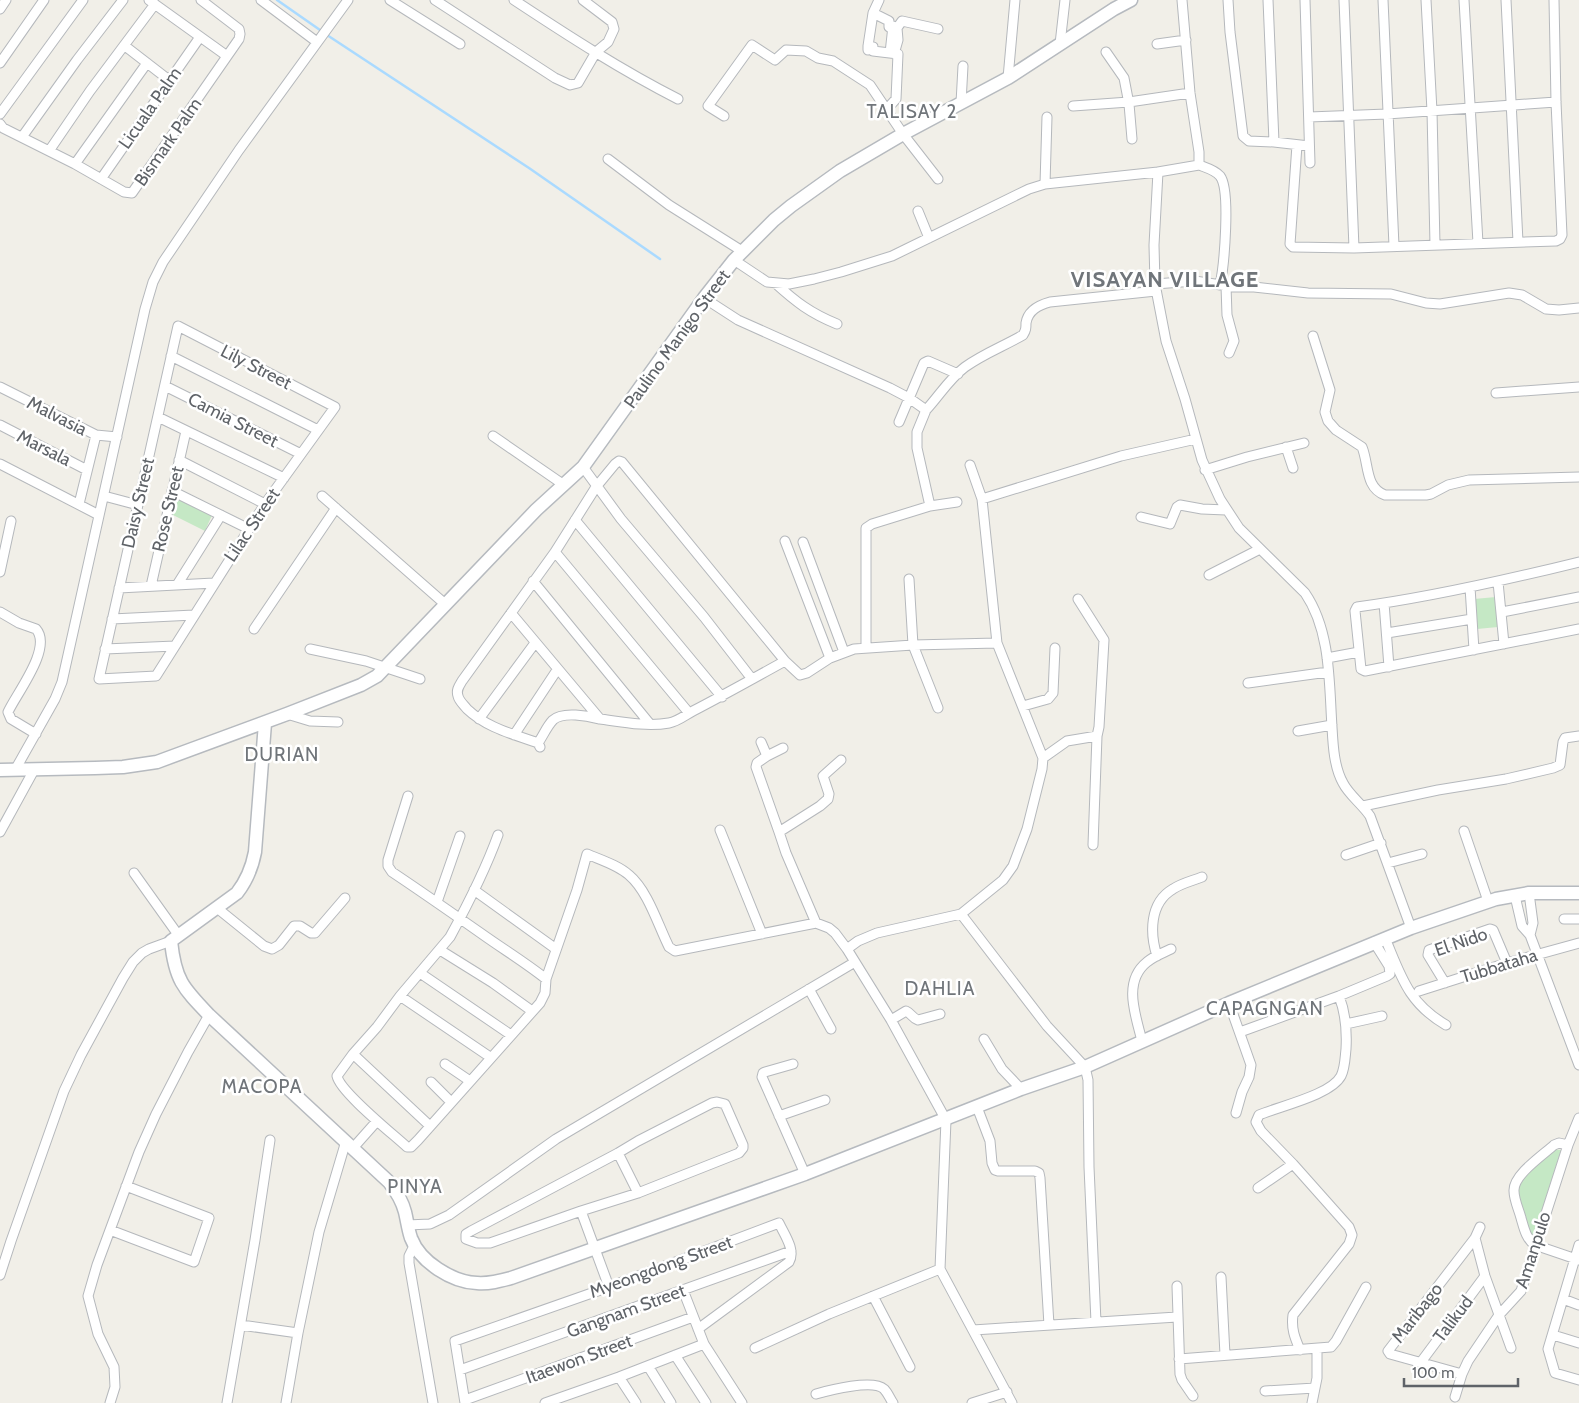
<svg xmlns="http://www.w3.org/2000/svg" width="1579" height="1403" font-family="Cabin,sans-serif">
<style>
.green{fill:#c5e8c5}
.lines{fill:none;stroke-linecap:round;stroke-linejoin:round}
.stream{stroke:#aadaff;stroke-width:2.5}
.street-casing{stroke:#b5b8bc;stroke-width:11}
.secondary-casing{stroke:#b6babf;stroke-width:15}
.street{stroke:#fff;stroke-width:9}
.secondary{stroke:#fff;stroke-width:12}
.labels{text-anchor:middle;dominant-baseline:central;stroke-width:5;stroke-linejoin:round;paint-order:stroke}
.street-label{font-size:18px;fill:#5f6368;stroke:#fff}
.neighbourhood-label{font-size:19px;letter-spacing:1px;fill:#70757a;stroke:#fff}
.district-label{font-size:22px;font-weight:bold;letter-spacing:1px;fill:#70757a;stroke:#fff}
</style>
<rect width="100%" height="100%" fill="#f1efe8"/>
<path class="green" d="M178 498 212 515 205 531 171 514Z
M1496 597 1498 627 1477 629 1474 599Z
M1552 1149 1561 1150 1533 1238C1523 1223 1512 1198 1522 1179 1526 1172 1545 1155 1552 1149Z"/>
<g class="lines">
<path class="stream" d="M277 0 320 30
M327 35 529 168 660 259"/>
<g class="street-casing">
<path id="street" d="M149 0 227 56
M261 0 317 42
M390 0 460 44
M435 0 555 78 570 85 578 83 596 52 608 42 614 29 612 22 583 0
M514 0C567 35 621 70 678 99
M1182 0 1190 93 1199 152V165L1158 172 1154 245 1155 284 1166 341 1185 399 1202 460 1220 499 1239 528 1305 593C1331 631 1329 683 1332 727 1333 745 1334 767 1343 783 1349 795 1362 804 1370 816L1411 928
M1228 0 1230 32 1243 136 1249 141 1274 142 1309 146
M1268 0 1274 142
M1305 0 1310 163
M1344 0 1354 248
M1383 0 1394 246
M1426 0 1432 111 1435 245
M1464 0 1478 243
M1506 0 1518 242
M0 9 6 0
M873 13 879 0
M897 28 902 21 938 29
M1060 44 1065 0
M1157 44 1186 40
M125 46 169 80
M868 46 873 13 889 21V27L893 29
M868 50V46L873 47V51L898 54 896 99 886 110
M1106 52 1124 78 1129 104 1132 139
M890 53 893 26 897 28 898 40 894 54
M0 63 44 0
M1008 78 1015 0
M961 103 963 66
M1073 106 1129 102 1190 93
M0 114 83 0
M724 116 708 106 752 45 775 60 786 50 806 51 818 58 833 61 870 85 903 134 938 179
M1309 117 1387 114 1556 102
M0 124 3 128 75 164 124 192 132 193 239 39 240 34 239 29 201 0
M22 137 77 60 123 0
M1297 145 1290 244 1293 247 1354 248 1556 241 1560 239 1562 235 1556 102 1554 0
M49 151 90 91 155 4
M608 159 669 205 742 251
M75 164 147 63
M1199 165C1207 168 1215 170 1220 176 1231 190 1224 266 1220 285
M101 179 200 37
M1045 184 1047 117
M918 211 929 238
M734 260 767 282 789 284 814 279 841 272 892 256 1029 189 1045 184 1158 172
M775 283C796 302 810 313 837 324
M1155 284 1195 281 1234 287H1254L1308 293 1391 294 1426 303 1440 304 1509 293 1522 295 1546 309 1559 310 1579 308
M1226 286 1227 315 1234 341 1229 353
M704 298 738 320 890 388 909 398 926 410 917 432V448L930 506
M178 326 335 407 265 504 156 676 99 679Z
M1313 336 1330 390 1325 412 1328 421 1336 430 1362 447C1369 464 1365 488 1385 495H1426L1431 494 1448 485 1469 480 1579 477
M171 356 318 430
M165 386 301 454
M0 387 96 435 117 437
M1496 393 1579 387
M926 410C939 396 949 379 965 367 983 354 1004 346 1023 335 1026 330 1026 328 1026 323 1028 310 1039 305 1050 302L1156 291
M158 417 284 478
M899 422 924 363 928 361 958 374
M0 425 87 470
M493 436 564 485
M1286 447 1293 468
M179 460 265 504
M0 464 95 513
M970 465 982 499 997 643 1043 758 1042 769 1027 829 1013 866 1003 880 961 914 1047 1026 1085 1067 1088 1080 1089 1167 1096 1322
M583 467 621 519 704 617 752 679
M1205 470 1247 457 1304 443
M172 491 249 529
M104 496 138 505
M322 496 445 604
M982 499 1121 456 1196 439
M79 504 96 435
M1141 517 1170 524 1177 507 1180 505 1202 509 1226 510
M575 520 722 697
M785 541 830 658
M803 542 844 652
M555 552 689 713
M1579 562C1506 580 1432 597 1357 607L1355 611 1361 669 1365 671 1579 629
M0 572 11 521
M1209 575 1260 549
M909 579 913 645 938 708
M533 581 650 724
M1498 582 1504 644
M177 585 221 515
M151 586 186 431
M1470 587 1474 650
M119 588 214 583
M1384 603 1389 667
M0 612 19 623 36 629C53 648 16 694 8 712L11 719 36 734
M1502 612 1579 597
M511 613 600 719C622 722 647 727 669 723 679 721 685 715 693 711 724 695 754 678 785 661
M112 619 194 615
M254 629 336 508
M1387 633 1472 619
M866 647V528L872 524 930 506 957 502
M105 649 175 646
M310 649 366 661 420 679
M1327 658 1359 652
M1248 683 1328 672
M1023 706 1048 699 1053 693 1055 648
M287 714 310 721 338 722
M479 719 535 643
M1298 731 1332 725
M514 735 557 670
M761 742 767 756 757 763 756 767 779 832 786 853 816 923
M538 743C513 734 487 728 467 709 464 705 459 701 458 696 456 690 459 686 462 681L555 552 596 487 615 464 619 461 622 462 785 661 800 675 807 673 830 658 854 649 913 645 997 643
M540 747 538 743C543 736 547 726 553 720 563 711 588 716 599 719
M767 756 783 748
M1043 758 1067 741 1097 736 1099 727 1104 640 1078 599
M15 770 55 699 62 682 145 309 153 282 163 262 239 150 348 0
M408 796 388 860V866L392 872C422 892 452 913 482 934 503 949 526 963 546 979L545 993 540 1003 418 1140 411 1147H407C393 1134 340 1092 337 1076L353 1054 377 1027 400 996 450 937C468 904 485 871 498 835
M1363 806 1438 790 1506 779 1553 768 1560 765 1563 742 1565 738 1579 736
M720 830 762 934
M1464 831 1488 901
M0 832 34 770
M779 832 820 806 828 799 829 794 823 776 841 760
M1093 845 1097 736
M1346 855 1381 843
M1388 863 1422 854
M134 873 179 936
M474 890 556 949
M1529 893 1533 923 1530 935
M1515 896 1522 926 1530 935 1579 1065
M437 902 460 836
M217 908 264 946 272 949 279 945 294 926H300L311 933H315L345 898
M1564 919H1579
M1385 938C1401 976 1408 1003 1446 1025
M847 949 858 941 877 933 961 914
M440 950 493 983 532 1011
M1157 956C1150 934 1149 903 1173 889 1182 883 1192 881 1202 877
M420 973 511 1035
M546 979 577 890 587 854C601 860 618 865 629 875 648 891 658 925 669 947L675 951 816 923 829 928 835 933 847 949 891 1020 946 1120 940 1269 829 1314 755 1348
M1445 983 1428 955 1429 950 1490 929 1493 930 1507 963
M809 989 831 1029
M1419 991 1507 963 1579 943
M400 996 490 1057
M1229 1003 1251 1065 1249 1077 1242 1092 1236 1113
M891 1020 906 1011C911 1013 912 1018 918 1020L940 1014
M1346 1024 1382 1016
M1240 1032 1339 996 1387 976 1390 974 1389 966 1374 942
M984 1039 1002 1069 1021 1089
M1142 1041C1136 1016 1122 982 1147 962 1154 956 1163 953 1171 949
M353 1054 430 1126
M445 1064 470 1081
M793 1064 765 1072 763 1073 762 1077 805 1174
M431 1082 451 1102
M717 1102 725 1104 743 1145V1148L739 1153 638 1193 581 1211 490 1243H477L466 1239V1234L471 1231 618 1153 638 1141 712 1103Z
M977 1107 990 1141 992 1163 995 1170 998 1171H1035L1039 1173 1040 1178 1049 1325
M779 1116 825 1100
M1568 1145 1559 1143 1554 1145C1543 1155 1513 1175 1514 1191 1514 1200 1519 1210 1521 1218 1524 1228 1526 1239 1535 1245L1579 1260
M353 1148 377 1121
M618 1153 638 1193
M1258 1188 1293 1164
M581 1211 609 1287
M407 1225 430 1224 449 1215 556 1139 855 962
M110 1230 194 1262 209 1218 126 1186
M1475 1238 1485 1276 1511 1348
M1579 1245 1548 1349 1555 1373 1579 1380
M414 1246 409 1256V1263L433 1403
M940 1269 1012 1403
M0 1275 11 1241 64 1091 81 1055 123 978 133 962 142 953 149 949 171 941
M1221 1277 1225 1355
M1177 1286 1180 1374 1182 1380 1193 1396
M683 1290 704 1344 742 1403
M873 1296 910 1367
M1563 1299 1579 1305
M241 1325 298 1333
M973 1330 1177 1317
M1553 1335 1579 1343
M1300 1350C1295 1338 1291 1329 1293 1315L1349 1244 1352 1235 1349 1227 1293 1164 1261 1131 1256 1122 1259 1115C1280 1106 1331 1095 1341 1076 1345 1068 1345 1058 1346 1049 1347 1031 1346 1014 1339 996
M675 1355 706 1403
M1179 1359 1331 1347 1336 1341 1366 1287
M1421 1362 1485 1276
M648 1366 671 1403
M460 1370 791 1251
M1462 1374 1390 1354 1388 1351 1475 1238 1480 1227
M619 1377 636 1403
M1265 1391 1315 1388
M816 1394C830 1390 873 1379 884 1389 888 1393 890 1399 893 1403
M1455 1397 1462 1374 1468 1361 1499 1315 1521 1291 1568 1145 1579 1118
M465 1400 693 1317
M110 1403 115 1387 114 1367 98 1334 88 1296 97 1265 139 1152 156 1114 188 1052 209 1015
M227 1403 255 1240 270 1140
M286 1403 298 1333 319 1232 346 1141
M465 1403 455 1341 609 1287 779 1223C784 1234 796 1250 789 1262L698 1329
M545 1403 619 1377 704 1344
M972 1403 1007 1392
M1312 1403 1317 1378V1349"/>
</g>
<g class="secondary-casing">
<path id="secondary" d="M265 723 255 852C252 868 247 880 237 893L171 941C175 980 183 988 209 1015L389 1182C396 1191 402 1200 405 1212 407 1220 408 1229 411 1238 420 1262 452 1282 477 1283 489 1284 500 1281 511 1278L805 1174 1021 1089 1085 1067 1229 1003 1411 928 1496 899 1529 893H1579
M0 770 95 768 123 767 157 762 287 714 361 685 377 676 536 510 583 467 704 298 734 260 774 220 791 206 840 171 903 134 1008 78 1114 9 1131 0"/>
</g>
<use href="#street" class="street"/>
<use href="#secondary" class="secondary"/>
</g>
<g class="labels">
<g class="street-label">
<text transform="translate(150 108) rotate(-55)">Licuala Palm</text>
<text transform="translate(168 142) rotate(-55)">Bismark Palm</text>
<text transform="translate(677 339) rotate(-54)">Paulino Manigo Street</text>
<text transform="translate(256 367) rotate(27)">Lily Street</text>
<text transform="translate(57 416) rotate(27)">Malvasia</text>
<text transform="translate(233 420) rotate(27)">Camia Street</text>
<text transform="translate(44 448) rotate(27)">Marsala</text>
<text transform="translate(138 503) rotate(-77)">Daisy Street</text>
<text transform="translate(168 509) rotate(-77)">Rose Street</text>
<text transform="translate(252 525) rotate(-56)">Lilac Street</text>
<text transform="translate(1461 942) rotate(-19)">El Nido</text>
<text transform="translate(1499 966) rotate(-17)">Tubbataha</text>
<text transform="translate(1533 1250) rotate(-72)">Amanpulo</text>
<text transform="translate(661 1267) rotate(-20)">Myeongdong Street</text>
<text transform="translate(626 1311) rotate(-20)">Gangnam Street</text>
<text transform="translate(1417 1313) rotate(-52)">Maribago</text>
<text transform="translate(1453 1319) rotate(-53)">Talikud</text>
<text transform="translate(579 1359) rotate(-20)">Itaewon Street</text>
</g>
<g class="neighbourhood-label">
<text x="912" y="111">TALISAY 2</text>
<text x="282" y="754">DURIAN</text>
<text x="940" y="988">DAHLIA</text>
<text x="1265" y="1008">CAPAGNGAN</text>
<text x="262" y="1086">MACOPA</text>
<text x="415" y="1186">PINYA</text>
</g>
<g class="district-label">
<text x="1165" y="279">VISAYAN VILLAGE</text>
</g>
</g>
<path d="M1404 1378v8h114v-8" fill="none" stroke="#5f6368" stroke-width="2.5"/>
<text x="1412" y="1378" font-size="15" fill="#5f6368" stroke="#ffffff" stroke-width="4" paint-order="stroke">100 m</text>
</svg>
